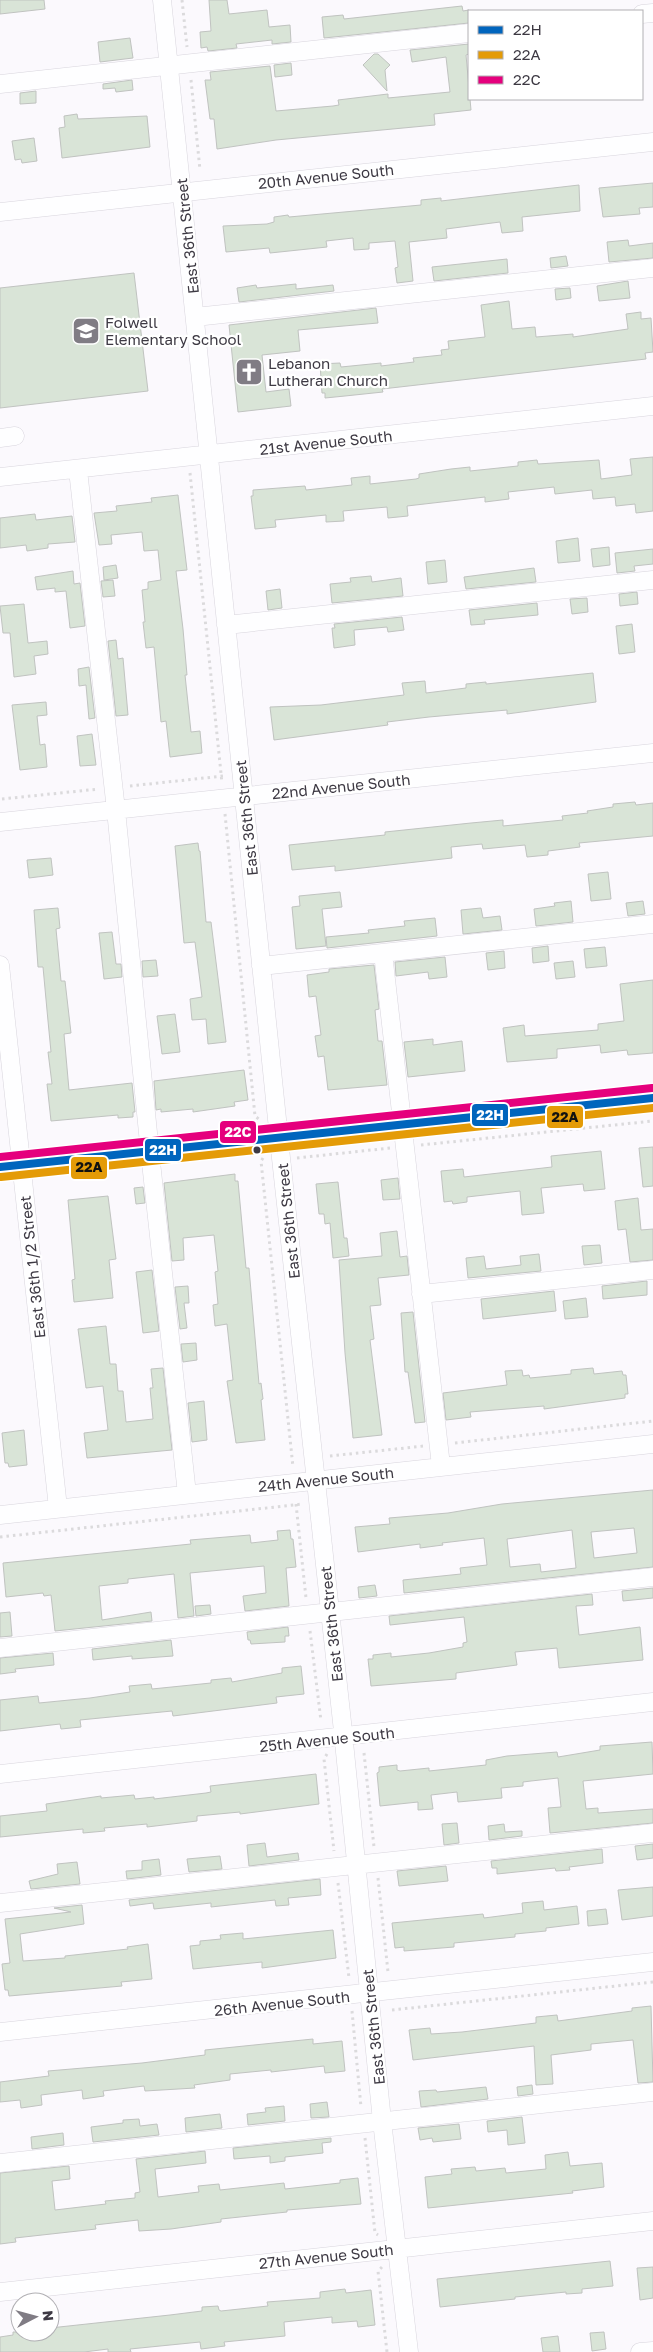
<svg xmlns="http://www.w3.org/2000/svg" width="653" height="2352" font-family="'Golos Text',sans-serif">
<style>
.building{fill:#d9e4d7;stroke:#c0c3c0;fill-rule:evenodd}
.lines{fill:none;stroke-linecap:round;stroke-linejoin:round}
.minor-casing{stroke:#d8d5dd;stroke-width:19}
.path{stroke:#dbdadc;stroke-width:3;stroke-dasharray:2.5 4;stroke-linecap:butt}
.minor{stroke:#fefeff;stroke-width:18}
.bus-1-casing{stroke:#fff;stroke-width:11}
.bus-2-casing{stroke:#fff;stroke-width:11}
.bus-3-casing{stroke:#fff;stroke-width:11}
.bus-1{stroke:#0065bd;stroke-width:8}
.bus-2{stroke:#e49b07;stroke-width:8}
.bus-3{stroke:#e5007d;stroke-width:8}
.bus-dot{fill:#3d3943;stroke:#fff;stroke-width:2}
.labels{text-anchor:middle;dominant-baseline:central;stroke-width:4.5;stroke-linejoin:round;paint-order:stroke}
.street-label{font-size:15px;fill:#3d3943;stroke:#fff}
.poi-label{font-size:15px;fill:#3d3943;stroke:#fff;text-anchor:start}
.line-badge{stroke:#fff;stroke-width:2}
.badge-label{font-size:14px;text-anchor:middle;font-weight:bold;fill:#fff}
.pale-badge-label{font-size:14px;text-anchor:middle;font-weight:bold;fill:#111}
</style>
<rect width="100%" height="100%" fill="#fbf9fd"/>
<path class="building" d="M0 0H44L45 9 0 14Z
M209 0H227L229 14 267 10 269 27 290 25 291 42 272 44V40L236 44 237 48 208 51 207 47 201 48 200 32 211 31Z
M462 6 463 11 469 10V23L324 38 322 17 343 15 344 19Z
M130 38 133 58 100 62 98 42Z
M469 44V54L466 55 471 110 434 114 435 125 276 140 217 149 214 119H210L205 80H211L210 72 270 66 276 111 333 106 339 105 338 100 388 94V98L450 92 446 57 412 62 410 50Z
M374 54H378L390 65 385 70 387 91 363 65Z
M291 63 292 75 275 77 274 65Z
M132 80 133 90 116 92 115 88 103 89V84Z
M36 91V103L20 104V93Z
M77 114 78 119 147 116 150 147 62 158 59 128 65 127 64 116Z
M34 138 37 161 22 163 21 159 15 160 12 141Z
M653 183V207L639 208 640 214 603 217 599 188Z
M579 185 580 211 522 217 523 231 502 233 500 222 446 229 447 238 409 242 413 281 397 283 395 268 398 267 395 241 369 243V249L354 250 353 238 326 241 327 247 270 253 269 248 226 252 223 226 267 224 274 222V217L288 215 289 217 421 205V200L441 198V201Z
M628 240 629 246 653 243V258L609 262 607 242Z
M566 256 568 266 551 268 550 258Z
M507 259 508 273 434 281 432 267Z
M134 273 148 391 0 408V288Z
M628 281 630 298 599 301 597 286Z
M296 284V289L333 285 334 291 239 302 237 288 256 285 257 288Z
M570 288 571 298 556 300 555 289Z
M509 301 512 329 535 327 536 337 573 334V337L628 329 626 314 641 312V319L651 318 653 352 645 353 646 359 382 389 383 392 345 396 325 398V393H322L320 364 340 363 341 367 381 363V366L414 362 413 358 442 355 441 350 449 349 448 341 485 337 481 305Z
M376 308 378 323 298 330 300 351 262 355 266 392 289 389 291 406 238 412 229 325Z
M653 457V511L636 513 635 504 616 506 615 497 593 499 592 490 555 494 554 487 508 492 509 499 485 502V497L407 506 408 516 388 518 387 507 343 511 344 521 326 522V515L275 520 276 527 255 529 251 496H253V490L305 486 306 490 352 485 351 478 370 476V484L416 479 419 478V474L451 469 470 467V471L518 466V462L537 460 538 464 599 460 601 479 632 475 630 459Z
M178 495 187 570 176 571 183 629 187 675H185L191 732 200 731 202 753 170 757 166 721 161 722 154 647 146 648 143 622H145L142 590 148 589V582L161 580 158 550 144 551 142 532 111 535 112 544 99 545 94 513 117 511 116 506 152 502 151 498Z
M35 514 36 520 72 516 75 542 48 544V548L27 551 26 545 0 548V518Z
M578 538 580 561 558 563 556 541Z
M609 547 610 565 593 567 591 549Z
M653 549V564L634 566 635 571 617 573 615 553Z
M445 560 447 582 428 584 426 562Z
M116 565 118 578 104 580 103 567Z
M534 568 536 582 466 589 464 577Z
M73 571 74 584 80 583 85 626 70 628 66 591 55 592V588L37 590 35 577Z
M371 576 372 582 401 578 403 596 332 603 330 584 351 582 350 578Z
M113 580 115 596 103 597 101 581Z
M280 589 282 608 268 610 266 591Z
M637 592 638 604 620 606 619 594Z
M587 598 588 612 572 614 570 599Z
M537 603 538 615 484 620 485 624 471 625 469 610Z
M24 604 28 643 47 641 48 654 34 656 36 674 14 677 10 633H3L0 606Z
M402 617 404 630 388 632 387 627 354 630 355 645 334 648 332 628H335L334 624Z
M632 624 635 652 619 654 616 626Z
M116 640 118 659 123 658 128 715 116 716 108 641Z
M89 667 95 718 89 719 86 685 79 686 78 669Z
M593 673 596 702 507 714V710L429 717 387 722 388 725 274 740 270 707 321 705 404 695 402 683 425 681 426 693 466 688V684L486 682V684Z
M46 702 47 715 37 716 40 745 45 744 47 767 20 770 12 705Z
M92 734 96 765 80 766 77 736Z
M635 802 636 805 653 803V836L579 843 580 847 548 851V855L527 857 525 845 483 849 482 844 451 847 452 858 335 871V866L292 870 289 845 385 835V832L471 823 503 820V826L563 820 562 816 588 813 587 811 613 807V804Z
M198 843 199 851H200L206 922H211L226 1042 208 1044 206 1019 192 1020 190 999 202 997 195 942 184 943 175 846Z
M51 858 53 875 29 878 27 860Z
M608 872 611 899 591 901 588 874Z
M340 892 342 907 322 909 326 946 296 949 292 907 300 906 299 896Z
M571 901 573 922 536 926 534 909 555 906 554 903Z
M643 901 645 914 628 916 626 903Z
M58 908 60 928 56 929 61 981H65L71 1033 64 1034 69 1090 132 1083 135 1112H133V1117L118 1118V1115L51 1121 47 1084H52L48 1052H51L48 1021 43 967H38L34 910Z
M481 908 483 918 500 916 502 930 463 934 461 910Z
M435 918 437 936 327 948 326 937 369 933 368 930 405 926 404 921Z
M112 932 116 964H121L122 977 104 979 99 933Z
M548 946 549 961 533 963 532 948Z
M605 947 607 966 586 968 584 949Z
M504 951 505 968 488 970 486 953Z
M445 957 447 977 429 979 428 972 396 976 395 962Z
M156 960 158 976 143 977 142 961Z
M573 961 575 977 556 979 554 963Z
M374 965 379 1009 375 1010 378 1041H382L387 1085 328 1090 324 1056 318 1057 315 1036 321 1035 316 996 309 997 307 975 329 972V969Z
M653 980V1053L628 1055 627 1050 601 1053 600 1045 557 1049V1058L507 1062 503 1028 524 1025 525 1036 598 1030V1024L624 1021 620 984Z
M175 1014 180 1052 162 1054 157 1016Z
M433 1039V1045L462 1041 465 1071 408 1077 404 1042Z
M244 1070 248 1100 234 1102 235 1106 193 1112V1109L161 1112V1109L156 1110 154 1081Z
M653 1147V1186L643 1187 639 1148Z
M601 1151 605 1189 584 1191 583 1184 541 1188 544 1213 522 1215 520 1191 467 1197V1202L453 1204 452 1201 444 1202 441 1171 463 1169 464 1177 552 1167 551 1156Z
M235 1174V1181H238L246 1268H249L259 1384 261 1383 263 1399 261 1400 265 1440 236 1443 227 1381 233 1380 227 1324 215 1326 213 1305 218 1304 215 1272 218 1271 214 1235 183 1238 184 1260 172 1261 164 1183Z
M398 1178 400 1199 383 1200 381 1180Z
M338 1182 344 1238H347L349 1256 333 1258 330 1223 325 1224 324 1214H319L316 1184Z
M143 1187 145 1203 136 1204 134 1188Z
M108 1196 116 1259 109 1260 113 1298 74 1302 72 1280 75 1279 68 1200Z
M638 1198 641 1230 653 1229V1260L630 1262 626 1229 618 1230 615 1201Z
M397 1231 400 1257 407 1256 409 1275 378 1278 381 1305 370 1306 374 1339 370 1340 382 1435 353 1438 345 1353 339 1260 382 1256 380 1233Z
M600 1245 602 1263 584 1265 582 1246Z
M539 1254 541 1271 468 1278 466 1258 484 1256 486 1269 521 1265 520 1256Z
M152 1270 159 1331 143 1333 136 1272Z
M647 1281V1295L603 1299 602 1286Z
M188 1286 189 1303H184L187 1328 180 1329 175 1287Z
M554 1291 556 1311 483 1319 481 1299Z
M586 1298 588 1317 565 1319 563 1301Z
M413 1312 425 1422 415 1423 408 1372H405L401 1313Z
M106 1326 110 1364H116L118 1391H123L126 1422 153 1419 150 1388H153L151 1369 163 1368 172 1450 87 1458 84 1433 108 1430 103 1386 86 1388 78 1329Z
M196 1343 197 1360 183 1362 181 1344Z
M593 1368 594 1374 622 1371 623 1375H626L628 1394H625V1398L544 1409V1406L470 1412 471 1417 446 1420 443 1393 507 1385 505 1371 522 1370 523 1376 529 1375 530 1378 571 1374V1370Z
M204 1401 207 1440 192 1442 188 1403Z
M24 1430 27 1465 9 1467 8 1463H5L2 1433Z
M653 1490V1567L404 1593 403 1580 461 1574 460 1568 487 1565 484 1538 442 1543 443 1545 420 1548V1544L358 1552 355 1527 390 1524 389 1518 448 1513 502 1504ZM634 1528 637 1553 594 1558 591 1532ZM572 1530 576 1568 541 1572 540 1564 510 1567 507 1539Z
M290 1530 291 1539H293L296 1567 286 1568 289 1606 245 1611 243 1596 266 1593 264 1566 190 1573 194 1616 178 1618 174 1574 128 1579V1583L99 1586 102 1620 151 1612 152 1621 55 1631 51 1595 44 1596 43 1593 6 1597 3 1563 191 1544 190 1540 250 1535 251 1543 278 1540 277 1531Z
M375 1585 377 1596 359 1598 358 1587Z
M653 1588V1598L623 1601 622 1591Z
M592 1594 593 1605 576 1606 579 1635 640 1627 643 1660 559 1668 557 1648 515 1652 517 1665 456 1673V1679L371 1686 368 1659H373V1655L391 1653V1657L429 1653 463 1647V1643L467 1642 464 1617 390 1625 389 1616Z
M210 1605 211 1614 196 1616 195 1606Z
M10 1612 12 1636 0 1637V1613Z
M288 1627 289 1636H285V1642L251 1644 250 1640H248L247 1632Z
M171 1640 173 1656 132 1659V1656L93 1660 92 1649Z
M53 1653 54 1665 15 1669 16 1672 0 1674V1658Z
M301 1666 304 1694 276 1697 277 1703 173 1716 172 1711 80 1720 81 1727 61 1729 60 1724 0 1731V1700L38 1696 39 1703 90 1698 130 1692 129 1686 151 1684 152 1689 211 1683V1680L231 1678 232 1682 282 1673V1668Z
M652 1742 653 1774 583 1781 586 1809 598 1808V1813L653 1809V1823L550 1833 548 1808 561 1807 558 1778 531 1781 523 1782V1786L501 1788 502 1798 458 1802 457 1792 431 1795 433 1809 418 1810V1802L380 1806 377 1773 379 1772V1767L397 1765V1770L400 1771 429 1768V1771L486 1765V1760L507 1756 557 1752 558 1757 600 1750V1746Z
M316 1774 319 1804 240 1814V1812L197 1816V1821L147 1827V1824L104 1828 105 1831 83 1833V1829L0 1837V1816L47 1811 46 1804 101 1796V1798L134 1795 135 1799 154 1797V1799L206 1793 211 1792 210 1786Z
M457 1823 459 1843 444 1845 442 1824Z
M504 1824 505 1832 522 1831V1836L489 1840 488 1826Z
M265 1843 267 1857 298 1853 299 1860 249 1866 247 1845Z
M653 1844V1858L637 1860 635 1846Z
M602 1849 603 1863 569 1867 570 1870 556 1871 555 1868 497 1874V1868H492L491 1861Z
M220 1856 222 1869 189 1872 187 1859Z
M159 1859 161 1875 127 1879 126 1871 142 1870V1861Z
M77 1862 80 1884 31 1889 29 1881 58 1874 57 1864Z
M446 1866 448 1881 399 1886 397 1871Z
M320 1879 321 1895 288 1898 289 1905 276 1906 275 1900 211 1907V1903L154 1909 153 1903 130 1906 129 1900Z
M653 1887V1916L622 1920 618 1890Z
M543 1901 544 1910 577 1906 579 1924 546 1928V1931L515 1934V1937L454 1943V1947L404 1951V1947L395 1948 392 1923 483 1914 484 1918 523 1913 522 1903Z
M82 1905 84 1924 20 1934 23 1961 65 1958V1956L128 1949 127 1947 148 1944 152 1979 121 1982 122 1986 9 1996 8 1990H5L2 1964 10 1963 5 1919 71 1912 54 1908Z
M606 1909 608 1924 588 1926 587 1911Z
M333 1930 336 1958 262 1968V1962L193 1969 190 1946 200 1945V1941L221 1939 220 1935 243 1933V1939Z
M651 2006 653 2082 638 2083 633 2040 591 2044V2050L551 2055 553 2084 536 2085 534 2046 413 2060 409 2030 430 2028 431 2034 462 2032 536 2023V2017L557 2015 558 2021 632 2011V2008Z
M313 2039V2044L342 2041 345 2071 325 2073 324 2066 271 2072V2070L230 2074V2080L194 2085 195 2088 145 2091 144 2086 103 2091 104 2096 83 2099 82 2090 41 2095 42 2105 21 2108 20 2100 0 2102V2082L49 2076 48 2071 142 2063 205 2055V2050Z
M532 2085 533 2094 518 2096 517 2087Z
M486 2087 488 2099 421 2107 419 2091 436 2090 437 2092Z
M327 2102 329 2117 311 2118 310 2104Z
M284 2106 285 2121 248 2125 247 2114 266 2112 265 2108Z
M220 2114 222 2128 186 2132 185 2118Z
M522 2117 525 2143 508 2145 507 2130 488 2132 487 2121Z
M139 2119 140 2126 157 2124 159 2135 93 2142 91 2127 123 2123V2120Z
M459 2124 461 2139 433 2142 432 2138 420 2140 418 2128Z
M63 2133 64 2145 32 2149 31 2137Z
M331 2138V2142L322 2143 323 2153 285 2157V2161L270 2163V2156L234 2159 233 2148Z
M205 2151 206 2163 155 2169 158 2197 199 2192 198 2186 219 2184 220 2190 284 2183 285 2189 340 2183V2180L358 2178 361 2204 287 2210V2212L221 2219V2222L171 2229 139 2231 138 2220 95 2225 96 2229 15 2238 16 2242 0 2244V2173L69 2166 70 2179 52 2181 55 2210 106 2204 105 2201 135 2198V2193L140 2192 136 2159Z
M568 2152 570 2166 602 2163 604 2187 572 2191 573 2193 428 2208 425 2177 452 2174 451 2169 475 2167 476 2171 505 2168 506 2173 546 2169 545 2155Z
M610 2261 613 2286 582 2289V2293L566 2294V2292L515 2297V2299L440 2307 437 2279Z
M653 2267V2298L640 2300 637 2268Z
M345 2289 346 2293 371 2290 375 2325 358 2327 357 2321 332 2323V2317L284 2322 285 2336 224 2342 225 2346 201 2349 200 2342 130 2349 131 2352H108V2349L84 2352H0V2337L13 2335V2332H50V2328L170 2315 202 2311V2307L218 2306 219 2310 221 2311 268 2306 267 2302 320 2298V2292Z
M604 2332 606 2349 592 2351 590 2333Z
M558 2336 560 2352H543L541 2338Z"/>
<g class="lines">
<g class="minor-casing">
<path id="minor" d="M162 0 281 1158 342 1722 382 2121 409 2352
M642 14 653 13
M0 84 469 33
M0 212 653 142
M195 317 653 268
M0 438 15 436
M78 470 116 810 150 1153 187 1494
M0 477 653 406
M226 625 653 580
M0 822 653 753
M383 953 441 1466
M0 965 58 1508
M261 966 653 924
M0 1167 299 1137 653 1098
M421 1294 653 1270
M0 1515 653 1444
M0 1648 653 1577
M0 1774 653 1702
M0 1903 653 1833
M0 2032 653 1962
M0 2163 653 2092
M0 2292 653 2221
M640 2352 653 2351"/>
</g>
<path class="path" d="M182 0 187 47
M191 80 200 170
M190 473 222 783
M130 786 223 776
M2 799 99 789
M225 814 255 1116 260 1120
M421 1145 653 1121
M263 1158 261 1161 293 1467
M297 1158 390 1148
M455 1443 653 1421
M330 1456 424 1446
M296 1504 306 1598
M0 1537 303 1504
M310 1631 321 1721
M364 1753 374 1847
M327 1754 324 1759 334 1851
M378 1878 388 1972
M338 1883 349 1978
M392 2010 653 1982
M352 2011 361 2107
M365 2138 375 2233 378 2235
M382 2267 378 2271 387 2352"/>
<use href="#minor" class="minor"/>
<g class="bus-1-casing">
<path id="bus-1" d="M0 1167 653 1098"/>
</g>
<g class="bus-2-casing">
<path id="bus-2" d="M1 1177 653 1108"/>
</g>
<g class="bus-3-casing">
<path id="bus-3" d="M0 1157 652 1088"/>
</g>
<use href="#bus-1" class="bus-1"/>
<use href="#bus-2" class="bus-2"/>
<use href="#bus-3" class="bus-3"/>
</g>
<defs>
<g id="school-square" transform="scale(1.4375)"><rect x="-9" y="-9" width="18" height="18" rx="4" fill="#807c84" stroke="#fff"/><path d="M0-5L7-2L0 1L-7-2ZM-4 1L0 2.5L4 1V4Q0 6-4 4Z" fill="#fff"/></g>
<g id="church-square" transform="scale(1.4375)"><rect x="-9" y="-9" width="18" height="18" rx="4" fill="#807c84" stroke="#fff"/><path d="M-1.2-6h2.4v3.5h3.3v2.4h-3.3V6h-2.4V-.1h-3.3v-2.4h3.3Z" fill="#fff"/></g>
</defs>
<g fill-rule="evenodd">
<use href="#school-square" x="86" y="331"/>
<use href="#church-square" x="249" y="372"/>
</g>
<circle class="bus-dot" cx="257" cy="1150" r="4.5"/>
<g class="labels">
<g class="street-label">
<text transform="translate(326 176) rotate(-6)">20th Avenue South</text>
<text transform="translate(187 236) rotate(-96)">East 36th Street</text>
<text transform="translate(326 442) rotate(-6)">21st Avenue South</text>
<text transform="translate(341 786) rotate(-6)">22nd Avenue South</text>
<text transform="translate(246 818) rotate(-96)">East 36th Street</text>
<text transform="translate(288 1221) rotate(-96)">East 36th Street</text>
<text transform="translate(32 1267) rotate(-96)">East 36th 1/2 Street</text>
<text transform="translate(326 1479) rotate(-6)">24th Avenue South</text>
<text transform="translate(331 1624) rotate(-96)">East 36th Street</text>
<text transform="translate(327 1739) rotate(-6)">25th Avenue South</text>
<text transform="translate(282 2003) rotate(-6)">26th Avenue South</text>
<text transform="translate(373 2027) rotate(-96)">East 36th Street</text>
<text transform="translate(326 2256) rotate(-6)">27th Avenue South</text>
</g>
<g class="poi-label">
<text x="105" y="322">Folwell<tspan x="105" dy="17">Elementary School</tspan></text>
<text x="268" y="363">Lebanon<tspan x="268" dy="17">Lutheran Church</tspan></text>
</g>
</g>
<g class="line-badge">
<rect x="471" y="1103" width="38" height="24" rx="5" fill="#0065bd"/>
<rect x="546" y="1105" width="38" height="24" rx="5" fill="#e49b07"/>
<rect x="219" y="1120" width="38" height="24" rx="5" fill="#e5007d"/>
<rect x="144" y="1138" width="38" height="24" rx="5" fill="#0065bd"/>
<rect x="70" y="1156" width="38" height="24" rx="5" fill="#e49b07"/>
</g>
<g class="badge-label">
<text x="490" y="1120">22H</text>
<text x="238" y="1137">22C</text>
<text x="163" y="1155">22H</text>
</g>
<g class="pale-badge-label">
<text x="565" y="1122">22A</text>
<text x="89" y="1172">22A</text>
</g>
<rect x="468" y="10" width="175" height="90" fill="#ffffff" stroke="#b1b0b4"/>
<rect x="478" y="26" width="25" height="8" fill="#0065bd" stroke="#b1b0b4"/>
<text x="513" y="35" font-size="15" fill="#3d3943">22H</text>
<rect x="478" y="51" width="25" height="8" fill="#e49b07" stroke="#b1b0b4"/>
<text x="513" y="60" font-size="15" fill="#3d3943">22A</text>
<rect x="478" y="76" width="25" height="8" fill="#e5007d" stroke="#b1b0b4"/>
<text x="513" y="85" font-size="15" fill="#3d3943">22C</text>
<g transform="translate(35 2317) rotate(84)"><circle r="24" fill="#ffffff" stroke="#b1b0b4"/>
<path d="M0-4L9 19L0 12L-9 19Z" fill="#807c84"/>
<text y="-8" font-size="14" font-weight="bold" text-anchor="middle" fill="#3d3943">N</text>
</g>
</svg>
